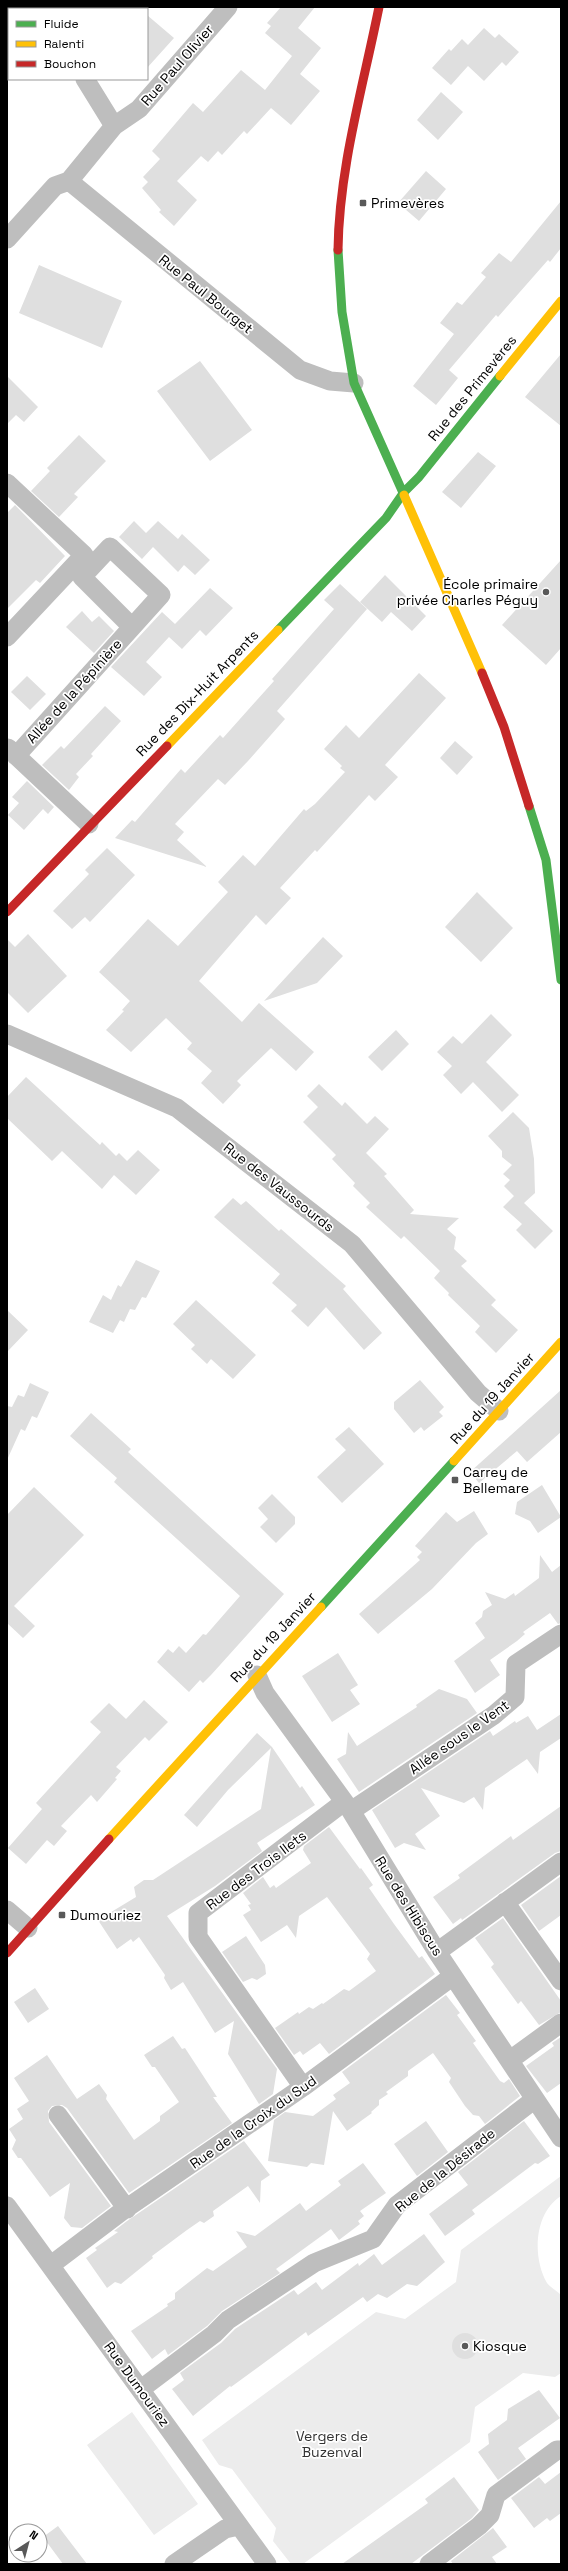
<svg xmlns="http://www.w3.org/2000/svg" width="568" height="2571" font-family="'Space Grotesk',sans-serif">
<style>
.green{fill:#ececec}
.building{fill:#dfdfdf}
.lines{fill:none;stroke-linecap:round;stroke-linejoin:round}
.street{stroke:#bebebe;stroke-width:19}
.fast{stroke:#4caf50;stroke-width:9}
.slow{stroke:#ffc107;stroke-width:9}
.jam{stroke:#c62828;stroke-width:9}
.poi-dot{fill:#595959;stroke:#fff;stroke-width:1.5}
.labels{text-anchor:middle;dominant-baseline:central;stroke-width:3.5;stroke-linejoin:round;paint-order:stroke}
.street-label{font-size:14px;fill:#000;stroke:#fff}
.poi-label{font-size:14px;fill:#000;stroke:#fff;text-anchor:start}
.park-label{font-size:14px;fill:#333;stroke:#fff}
</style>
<rect width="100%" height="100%" fill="#fff"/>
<path class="green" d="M561 2176V2196C534 2213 532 2257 547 2283 550 2287 557 2291 561 2295V2373L555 2377 523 2373 475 2407 470 2442 303 2564H291L273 2541 276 2528 232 2469 219 2465 202 2440 376 2312 405 2319 456 2282 461 2250Z
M132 2412 198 2504 154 2535 87 2445Z"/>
<path class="building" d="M281 7H315L298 28 321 48 300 74 320 91 291 125 271 108 247 134 244 131 222 155 218 151 208 162 201 156 177 181 197 200 174 226 159 212 161 210 142 188 148 182 143 177 160 159 152 151 193 103 203 112 241 70 265 90 292 56 265 33 271 26 267 23Z
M147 15 174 38 147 68Z
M484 28 495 38 499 34 519 52 506 66 502 62 484 81 468 66 451 85 432 68 449 49 451 51 462 39 468 45Z
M441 92 463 112 438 140 417 120Z
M426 171 446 189 419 221 398 203Z
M561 201V248L550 262 548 260 498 317 496 315 449 370 458 378 436 405 413 386 454 334 440 323 457 302 462 305 486 277 481 273 499 253 511 262Z
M39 265 122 301 102 348 19 313Z
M561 354V426L525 397Z
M200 361 252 430 210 461 157 391Z
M7 376 38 407 24 422 16 415 7 424Z
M79 435 106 461 74 494 78 497 59 517 31 491 50 471 47 468Z
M478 452 496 466 461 508 442 492Z
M15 505 65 556 40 583 36 580 7 609V513Z
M134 521 146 533 158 521 178 539 182 534 210 560 195 575 184 565 178 572 153 547 142 559 119 537Z
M561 560V648L546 665 502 625Z
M385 575 426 616 412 631 391 612 382 622 360 602Z
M340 584 367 609 277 711 285 719 248 761 225 785 218 779 175 824 184 832 177 840 207 867 115 838 132 820 135 822 181 769 185 773 220 735 223 738 274 681 272 679 334 609 324 600Z
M210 588 233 608 206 636 200 630 182 649 169 637 146 662 162 677 144 696 111 667 162 612 175 624Z
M82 611 92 622 99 616 114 631 94 653 66 627Z
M419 673 446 698 385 765 398 777 375 801 369 795 317 852 315 850 280 888 291 898 266 925 256 915 199 981 242 1022 259 1003 314 1052 296 1071 271 1048 237 1081 241 1085 223 1104 201 1083 212 1071 187 1049 192 1043 166 1018 131 1052 106 1030 124 1011 122 1010 130 1001 99 972 148 919 178 946 228 892 218 882 243 855 255 866 304 809 306 811 315 804 345 772 340 768 342 766 324 749 346 725 359 738Z
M27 676 46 694 30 710 11 692Z
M105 706 121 721 91 754 93 756 76 774 79 777 69 790 42 765 61 746 64 749Z
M455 741 473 757 457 775 440 758Z
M27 781 54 807 48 814 43 809 24 830 8 815 19 803 12 797Z
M107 848 135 875 90 922 85 917 72 929 53 911 89 874 85 870Z
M477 892 513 928 481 962 445 927Z
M28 934 67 976 28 1013 7 992V939L15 947Z
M323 937 343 956 317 983 264 1001Z
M491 1014 512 1035 486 1062 519 1095 502 1112 473 1082 461 1094 443 1075 452 1066 437 1052 453 1036 462 1044Z
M396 1030 409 1044 382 1071 368 1057Z
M26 1077 100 1145 102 1142 116 1156 119 1153 127 1161 138 1150 160 1170 136 1195 114 1175 102 1189 62 1151 52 1161 7 1118V1097Z
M319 1084 342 1106 345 1102 367 1124 375 1116 389 1129 366 1153 387 1174 384 1176 414 1210 410 1214 459 1218 447 1229 456 1237 454 1249 467 1261 461 1266 496 1300 491 1305 518 1330 496 1353 475 1332 480 1326 448 1295 449 1293 434 1278 440 1271 404 1236 401 1239 366 1207 370 1203 353 1186 355 1183 332 1159 336 1155 303 1122 318 1107 307 1096Z
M513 1112 529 1128 534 1159 535 1193 524 1203 553 1231 535 1249 516 1230 522 1224 503 1207 514 1196 504 1186 510 1180 503 1174 512 1165 502 1157V1151L488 1136Z
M233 1198 241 1205 246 1201 279 1231 281 1229 346 1286 343 1289 382 1333 364 1350 326 1307 308 1327 291 1311 297 1305 272 1283 280 1274 214 1217Z
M136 1260 160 1271 146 1298 142 1297 135 1310 130 1309 124 1322 120 1320 113 1333 89 1322 103 1295 111 1300 118 1285 121 1287Z
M196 1300 256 1355 233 1379 211 1359 207 1364 191 1349 195 1345 173 1324Z
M7 1310 28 1330 7 1352Z
M420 1380 444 1407 439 1412 443 1416 424 1431 421 1427 414 1433 394 1409V1402Z
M30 1383 49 1392 37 1418 32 1416 25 1431 21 1429 7 1460V1406L12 1407 18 1395 24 1397Z
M561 1390V1432L527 1462 517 1451 479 1483 470 1472Z
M91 1413 131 1449 128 1452 284 1594 211 1675 203 1683 200 1680 189 1692 157 1662 168 1649 173 1653 179 1646 186 1653 203 1634 206 1635 240 1596 114 1482 117 1478 70 1436Z
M349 1427 384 1464 342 1503 317 1477 346 1450 335 1439Z
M542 1485 561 1517 538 1533 530 1521 515 1514 517 1502Z
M34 1487 84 1535 14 1606 35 1626 23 1638 7 1623V1515Z
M272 1494 295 1517V1524L276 1543 260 1527 268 1519 258 1508Z
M474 1511 488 1534 476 1543 432 1589 378 1634 359 1614 420 1560 417 1557 422 1552 415 1546 446 1512 457 1522Z
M540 1555 552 1572 561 1565V1623L558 1624 550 1613 523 1632 525 1634 517 1641 490 1660 500 1675 475 1693 454 1661 485 1638 475 1623 482 1617 483 1611 492 1605 485 1592 505 1599 514 1593 515 1596 539 1578Z
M338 1653 358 1685 350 1690 360 1704 332 1722 302 1676Z
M439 1689 467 1699 477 1713 359 1792 337 1759 346 1754 348 1732 357 1746 417 1707 416 1705Z
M144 1700 168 1722 149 1741 145 1737 116 1767 121 1771 115 1778 117 1779 97 1802 91 1795 61 1826 67 1831 54 1846 47 1840 26 1864 8 1848 42 1809 36 1803 101 1732 90 1722 109 1703 126 1719Z
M561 1714V1738L540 1752 538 1774 527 1759 485 1788 483 1810 474 1797 464 1803 421 1788 440 1816 415 1834 426 1850 404 1843 395 1848 372 1810 490 1731 493 1736 515 1721 516 1723 528 1716 537 1730Z
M257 1733 272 1747 300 1788 302 1786 315 1805 257 1843 262 1851 215 1886 167 1916 277 2069 273 2094 259 2104 228 2054 234 2021 215 2033 183 1982 171 1990 164 1978 165 1975 139 1937 133 1942 131 1939 117 1949 98 1920 136 1897 134 1887 144 1880H153L261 1809 271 1748 228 1790 197 1827 184 1815Z
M561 1806V1851L555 1853 462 1920 461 1918 453 1924 433 1897 460 1878 458 1875 511 1836 513 1840Z
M329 1827 360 1869 361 1868 373 1885 369 1888 394 1924 419 1958 422 1956 435 1974 329 2054 320 2043 303 2055 300 2051 294 2055 275 2028 298 2012 299 2014 309 2007 313 2009 322 2003 323 2004 344 1989 349 1991 376 1971 367 1959 370 1954 327 1897 299 1916 296 1938 287 1925 261 1942 243 1915 251 1910 248 1905 251 1904 243 1893 263 1877 270 1888 274 1885 276 1888 311 1863 303 1850 304 1846Z
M561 1876V1915L539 1931 521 1905Z
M503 1918 561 2001V2012L539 2025 521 2001 518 2004 491 1967 494 1964 475 1938Z
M246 1936 265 1965 266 1974 257 1980 252 1978 243 1982 222 1952Z
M35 1988 49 2009 28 2023 14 2002Z
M446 1995 460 2013 457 2015 476 2041 473 2043 500 2081 504 2083 509 2079 520 2096 485 2124 479 2116 473 2115 465 2106 449 2082 451 2078 433 2053 408 2071V2076L386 2092 388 2094 379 2100V2105L371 2112 372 2113 347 2131 333 2111 324 2165 311 2163 307 2167 268 2161 274 2120 285 2112 313 2116 336 2099 333 2095 350 2083 342 2072Z
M173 2036 182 2049 185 2048 217 2097H213L232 2123 129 2193 67 2108 62 2105 52 2106 48 2111 49 2122 111 2206 82 2228 71 2227 64 2218 70 2183 50 2197 21 2158H18L12 2149 16 2140 9 2129 23 2119 17 2109 29 2101 14 2078 47 2055 77 2099 99 2084 107 2095 106 2099 134 2140 160 2121V2116L179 2102 155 2067H152L144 2055Z
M561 2037V2083L547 2093 526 2066 554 2046 552 2043Z
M426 2121 448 2152 417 2176 394 2144Z
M524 2121 550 2156 538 2164 535 2163 472 2210 475 2214 445 2236 429 2214 468 2185 458 2172Z
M244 2141 270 2175 261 2181 260 2203 248 2186 213 2211 214 2216 204 2223 200 2221 187 2230 152 2256 153 2258 121 2284 115 2282 107 2288 86 2258 97 2250 95 2248 118 2232 114 2231 127 2221Z
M363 2163 386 2193 360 2211 364 2216 358 2221 360 2224 339 2240 331 2229 276 2269 280 2273 222 2311 207 2326 168 2355 165 2349 152 2359 131 2331 168 2306 167 2304 175 2299V2293L207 2268 213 2271 247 2247 236 2231 255 2236 300 2203 306 2211 341 2185 338 2181Z
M424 2234 445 2262 417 2286 407 2284 387 2298 378 2294 367 2302 363 2297 308 2336 306 2332 231 2387 230 2386 193 2416 172 2389 184 2380 180 2373 221 2343 235 2329 294 2290 298 2295 316 2282 322 2290 358 2263 359 2266 374 2254 382 2265Z
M452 2346a13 13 0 1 1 26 0a13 13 0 1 1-26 0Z
M539 2390 560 2418 518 2448 526 2459 498 2480 478 2452 489 2444 488 2434 507 2420 508 2409Z
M561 2472V2513L550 2521 547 2518 534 2528 511 2498 539 2477 545 2484Z
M454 2477 479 2510 472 2518 411 2564H342L428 2503 425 2499Z
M58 2526 87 2564H63L43 2537Z
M493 2528 507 2547 492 2557 497 2564H453L451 2561Z"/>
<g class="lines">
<path class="street" d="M25 7 26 9
M85 79 114 126
M69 181 300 370 330 381 354 383
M7 239 55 186 69 181 114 126 139 109 228 7
M7 483 84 555 7 637
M8 748 89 824
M16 756 161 595 110 547 82 577 132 627
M7 1034 177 1108 352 1244 478 1393 499 1411
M257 1675 265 1693 351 1811 437 1952 561 2138
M351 1811 494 1715 515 1697 516 1664 561 1634
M505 1902 561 1981
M7 1910 28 1928
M437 1952 561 1862
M510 2060 561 2023
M303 2087 198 1937V1913L344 1802
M58 2115 127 2209
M7 2206 267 2564
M51 2265 121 2212 303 2087 453 1976
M141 2389 214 2334 228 2320 314 2263 373 2239 397 2205 535 2099
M174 2564 225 2529 239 2526
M429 2564 479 2526 490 2515 496 2495 557 2450H561"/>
<path class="fast" d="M338 250 342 312 354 383 404 495
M278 630 386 518 404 492 419 477 500 376
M529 806 546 860 561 980
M321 1607 454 1461"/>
<path class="slow" d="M500 376 561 301
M404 495 482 673
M167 746 278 630
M454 1461 561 1342
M109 1839 321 1607"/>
<path class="jam" d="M338 250C339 168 363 87 379 7
M482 673 504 727 529 806
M7 912 167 746
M7 1953 109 1839"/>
</g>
<g class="poi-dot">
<rect x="359" y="199" width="8" height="8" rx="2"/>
<circle cx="546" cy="592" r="4"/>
<rect x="451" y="1476" width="8" height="8" rx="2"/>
<rect x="58" y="1911" width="8" height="8" rx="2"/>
<circle cx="465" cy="2346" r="4"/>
</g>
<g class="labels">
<g class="street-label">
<text transform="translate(177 65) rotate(-49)">Rue Paul Olivier</text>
<text transform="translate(206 294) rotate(39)">Rue Paul Bourget</text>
<text transform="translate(472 388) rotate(-51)">Rue des Primevères</text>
<text transform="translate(74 691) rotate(-48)">Allée de la Pépinière</text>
<text transform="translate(197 693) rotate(-46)">Rue des Dix-Huit Arpents</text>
<text transform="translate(279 1187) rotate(38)">Rue des Vaussourds</text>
<text transform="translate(492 1398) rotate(-48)">Rue du 19 Janvier</text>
<text transform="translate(273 1637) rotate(-47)">Rue du 19 Janvier</text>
<text transform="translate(459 1737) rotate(-35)">Allée sous le Vent</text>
<text transform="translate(256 1870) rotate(-37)">Rue des Trois Ilets</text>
<text transform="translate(409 1906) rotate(58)">Rue des Hibiscus</text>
<text transform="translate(253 2122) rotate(-35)">Rue de la Croix du Sud</text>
<text transform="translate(445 2170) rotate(-39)">Rue de la Désirade</text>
<text transform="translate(137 2384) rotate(54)">Rue Dumouriez</text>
</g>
<g class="poi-label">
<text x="371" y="203">Primevères</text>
<text x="538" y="584" text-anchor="end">École primaire<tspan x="538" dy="16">privée Charles Péguy</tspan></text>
<text x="463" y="1472">Carrey de<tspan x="463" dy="16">Bellemare</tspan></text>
<text x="70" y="1915">Dumouriez</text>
<text x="473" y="2346">Kiosque</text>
</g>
<g class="park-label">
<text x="332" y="2436">Vergers de<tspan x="332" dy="16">Buzenval</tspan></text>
</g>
</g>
<rect width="568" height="2571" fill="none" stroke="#000000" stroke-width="16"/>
<rect x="8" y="8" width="140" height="72" fill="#ffffff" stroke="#999999"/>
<rect x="16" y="21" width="20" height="6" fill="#4caf50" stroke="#999999"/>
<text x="44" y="28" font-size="12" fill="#000000">Fluide</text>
<rect x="16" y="41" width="20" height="6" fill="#ffc107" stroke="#999999"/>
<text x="44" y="48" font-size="12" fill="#000000">Ralenti</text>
<rect x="16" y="61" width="20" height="6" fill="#c62828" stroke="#999999"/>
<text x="44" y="68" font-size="12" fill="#000000">Bouchon</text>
<g transform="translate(28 2543) rotate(36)"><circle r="19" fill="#ffffff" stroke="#999999"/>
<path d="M0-3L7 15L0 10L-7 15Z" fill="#595959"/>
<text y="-6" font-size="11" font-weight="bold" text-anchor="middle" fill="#000000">N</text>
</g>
</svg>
